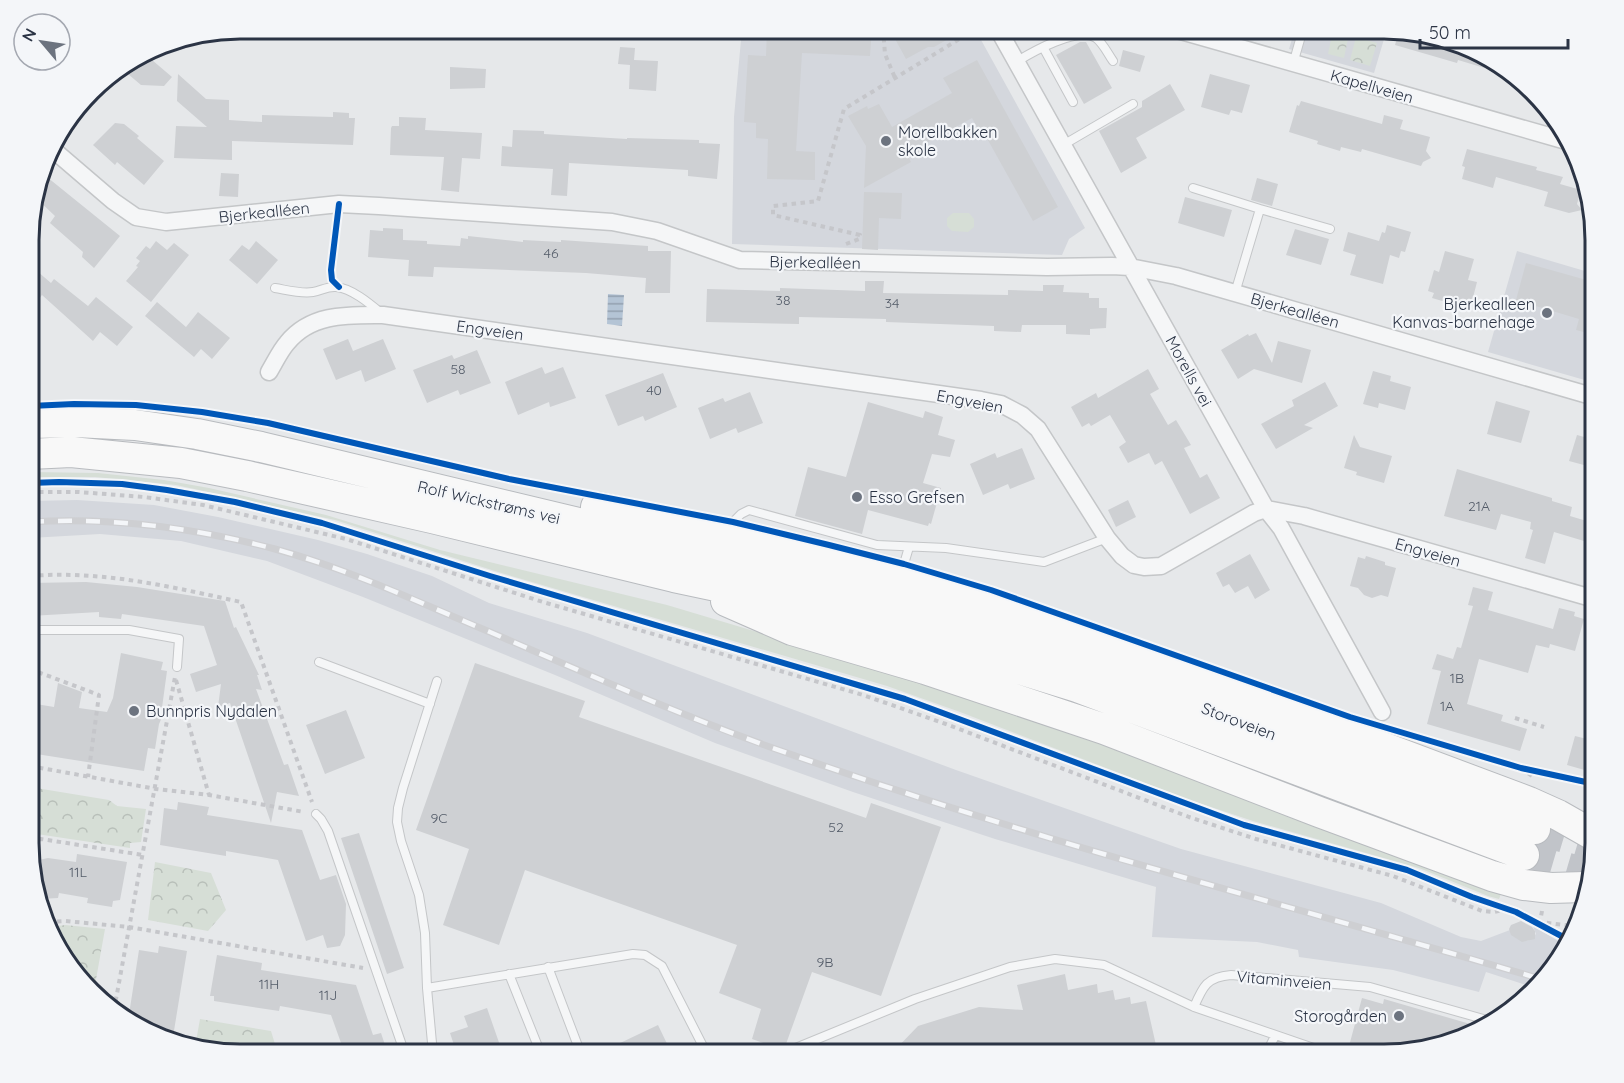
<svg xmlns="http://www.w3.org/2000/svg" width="1624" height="1083" font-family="Quicksand,sans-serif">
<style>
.built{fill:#d4d7dd}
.green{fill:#d6ded6}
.park{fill:url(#park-crowns)}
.water{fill:url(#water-rules)}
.building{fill:#ced0d3}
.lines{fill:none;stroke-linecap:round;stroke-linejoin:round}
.highway-tunnel{stroke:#c1c4c9;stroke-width:30;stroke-dasharray:30 15;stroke-linecap:butt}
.lane-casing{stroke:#c4c6c8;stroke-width:10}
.street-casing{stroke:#c4c6c8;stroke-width:19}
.highway-casing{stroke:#b8bbbf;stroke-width:32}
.path{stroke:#c5c6ca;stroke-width:4;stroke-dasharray:4.5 4.5;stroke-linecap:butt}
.lane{stroke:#f5f6f7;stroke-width:8}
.street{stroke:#f5f6f7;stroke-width:16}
.highway{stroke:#f8f8f8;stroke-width:30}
.rail-casing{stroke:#cecfd2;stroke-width:7}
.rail{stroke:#f4f6f9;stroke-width:4.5;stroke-dasharray:14;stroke-linecap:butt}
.cycleway-casing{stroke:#f4f6f9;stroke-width:10}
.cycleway{stroke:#0057b8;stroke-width:6}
.poi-dot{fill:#6c737f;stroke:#f4f6f9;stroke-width:2}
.labels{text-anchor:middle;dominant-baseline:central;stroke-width:4.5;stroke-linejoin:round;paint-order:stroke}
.number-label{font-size:14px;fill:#545c69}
.street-label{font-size:16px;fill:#2b3445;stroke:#f4f6f9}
.poi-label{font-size:16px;fill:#2b3445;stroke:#f4f6f9;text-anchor:start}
.rim{fill:none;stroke:#2b3445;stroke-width:3}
</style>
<defs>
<pattern id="park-crowns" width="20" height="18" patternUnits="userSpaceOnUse" patternTransform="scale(1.5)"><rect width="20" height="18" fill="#d6ded6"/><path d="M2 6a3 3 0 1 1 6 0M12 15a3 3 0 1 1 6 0" fill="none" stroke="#b8bfb9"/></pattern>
<pattern id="water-rules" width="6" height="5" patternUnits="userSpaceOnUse" patternTransform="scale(1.5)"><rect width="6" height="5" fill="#b4c4d5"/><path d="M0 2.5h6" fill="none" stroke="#93a0af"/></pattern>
</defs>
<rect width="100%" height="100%" fill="#e6e8ea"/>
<path class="built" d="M742 29H975L1085 228 1069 239 1062 255 732 244 734 117Z
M1295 29H1387L1374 73 1289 49Z
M1517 251 1595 274V383L1488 352Z
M77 500 154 505 218 517 318 540 367 554 432 576 489 603 587 633 956 770 1181 849 1381 903 1461 937 1481 941 1510 930 1525 941 1530 940 1536 934 1533 926 1565 945 1560 961 1532 987 1486 972 1479 992 1393 970 1299 957 1298 950 1257 942 1152 937 1156 887 995 839 853 792 715 743 555 675 363 597 267 561 181 541 100 534 30 538V501Z"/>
<path class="green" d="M953 213H969L974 219V227L968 232 952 231 947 226V218Z
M30 472 98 473 164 480 209 488 326 515 440 550 667 605 985 700 1475 882 1501 894 1499 899 1488 896 1419 868 1253 821 1187 799 960 712 887 686 498 572 335 520 176 485 95 477H30Z"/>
<path class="park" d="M1333 30 1349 34 1344 58 1328 54Z
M1356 37 1377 43 1370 66 1350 60Z
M30 787 109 800 117 806 146 809 141 842 130 843V848L30 833Z
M155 862 211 873 226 910 208 931 148 920Z
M65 925 105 929 95 985 90 984 58 950 50 927Z
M200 1019 271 1031 278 1054H240L195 1047Z"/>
<path class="water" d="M608 294 624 295 622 326 607 324Z"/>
<path class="building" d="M767 28H872L870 56 802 53 796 151 815 152V180L767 179 768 139 756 138V123L744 122 748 55 766 56Z
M908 28H968L934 47H928L906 59 894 37Z
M1399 31 1452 40 1501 64 1498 72 1458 60 1457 63 1395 45Z
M1080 42H1086L1112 88 1084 104 1056 55Z
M620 47 635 48 634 60 658 61 656 91 629 89 630 65 618 64Z
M1123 50 1145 56 1140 72 1119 66Z
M145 54 172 77 164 86 141 85 128 74Z
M977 60 1058 207 1033 221 984 133 981 134 972 118 907 154 911 162 864 188 866 146 848 116 867 106 868 109 879 104 892 127 952 93 943 78Z
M450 67 486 69 485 88 450 89Z
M178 74 206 99 229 100V120L262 122V115L333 117V112L349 113V118H355L353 145 232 141V160L174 158 176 126 207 127 177 101Z
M1210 74 1250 85 1242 113 1231 110 1229 115 1201 107Z
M1170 84 1185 110 1136 138 1147 158 1121 173 1099 131 1142 107V101Z
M1301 101 1382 124 1384 115 1403 120 1400 129 1430 137 1426 151 1431 158 1423 162 1421 166 1362 149 1361 152 1341 147 1340 151 1317 144 1318 141 1289 132 1297 105 1299 106Z
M399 117 426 118 425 130 482 133 480 159 462 158 459 192 441 190 444 157 390 155 391 128 392 126H399Z
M115 123 124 124 139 136 137 138 164 161 144 185 117 162 115 165 93 145Z
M513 130 544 131V134L627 139V138L699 140V143L720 144 717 179 688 176V170L569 163 567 196 551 195 553 169 501 166 502 146 512 147Z
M1467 149 1537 167 1536 170 1563 177 1560 184 1581 190 1577 204 1582 210 1569 213 1544 206 1548 192 1496 177 1493 188 1462 179 1465 167 1462 166Z
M42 173 120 236 94 268 82 257 83 252 50 223 55 216 35 197Z
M221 173 239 174 238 197 219 196Z
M1257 178 1278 184 1272 206 1251 200Z
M864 192 902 193 901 219 879 218 878 250 862 249Z
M1185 197 1232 210 1224 237 1178 223Z
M1387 225 1411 232 1405 252 1401 251 1399 258 1390 255 1383 284 1350 275 1356 255 1343 251 1348 232 1379 241 1382 232 1385 233Z
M383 228 403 229V240L427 241V244L460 246 461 238 468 239V236L523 242V240L561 242V240L648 246V251H671L670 293H645L646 278 586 273 434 267 433 277 408 276 409 260 368 257 370 230 383 231Z
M1295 229 1329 239 1321 265 1286 255Z
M156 241 167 250 174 243 189 255 151 302 126 281 138 267 136 266 140 261 136 258 146 246 150 249Z
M256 241 278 260 257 284 229 260 242 245 249 250Z
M1445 251 1474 259 1468 280 1477 282 1470 309 1432 298 1434 293 1428 291 1434 270 1439 272Z
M1526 263 1590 281V279L1595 280V335L1576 330 1579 319 1516 300Z
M30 265 51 283 54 279 88 306 96 297 133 327 117 346 100 332 93 341 42 295 30 310Z
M865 281H884L883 293 1008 295V290L1043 291V285H1064L1063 292 1089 293V298H1099V308H1107L1106 328 1090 329V335L1066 334V325H1022L1021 332 994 331V326L886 322V319L799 317V324L706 322 707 289 780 291V288L865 291Z
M157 302 186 327 198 312 230 338 212 359 201 349 194 357 145 316Z
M1256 333 1272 363 1278 341 1311 350 1302 383 1254 369 1238 379 1221 350 1248 334 1249 336Z
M348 339 353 351 383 339 396 369 365 382 361 370 336 380 323 349Z
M477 350 491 383 460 395 458 390 427 403 413 370 452 355 454 359Z
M542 367 545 374 563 367 576 398 550 407 549 402 518 415 505 382Z
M1148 369 1159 389 1150 394 1168 425 1176 420 1191 445 1184 448 1200 478 1207 474 1220 498 1190 514 1162 461 1155 465 1149 453 1128 463 1119 447 1126 442 1110 415 1091 426 1089 423 1082 427 1071 407 1096 393 1098 398Z
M1373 371 1391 376 1390 381 1411 387 1405 410 1379 403 1378 408 1363 404Z
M663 373 677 407 645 421 643 416 618 426 605 395Z
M1325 382 1338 406 1304 425 1313 428 1276 449 1261 424 1294 406 1292 400Z
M750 392 763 423 738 433 736 428 710 439 698 408 723 398 725 402Z
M1496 401 1530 411 1521 443 1487 434Z
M868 402 923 418 925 411 943 417 938 435 955 440 950 457 932 454 923 483 941 488 931 524 929 523 928 526 868 510 862 534 795 516 808 467 846 477Z
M1354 435 1360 447 1392 456 1384 483 1356 475 1357 472 1344 468Z
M1577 435 1595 440V468L1569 461Z
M1022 448 1035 479 1010 489 1008 484 983 495 970 464 995 453 997 458Z
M1457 469 1552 498V501L1572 507 1570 516 1590 522 1584 541 1554 532 1545 564 1525 558 1533 530 1530 529 1531 522 1501 514 1496 530 1444 516Z
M1128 500 1136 517 1116 527 1108 510Z
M1250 554 1270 590 1255 599 1248 586 1235 593 1229 584 1223 587 1216 573Z
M1366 556 1385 562V565L1396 568 1388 597 1381 595 1372 598 1364 595 1358 588 1350 586 1358 557 1365 559Z
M86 582 137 587 225 601 234 628 236 627 259 675H257L262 690 256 689 284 765 288 764 299 796 277 792 271 823 230 703 218 707 221 684 196 692 190 674 217 665 204 626 122 614 121 619 99 617V612L30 616V583Z
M1473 587 1493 592 1488 610 1553 629 1559 608 1575 612 1574 616 1584 619 1575 651 1550 644 1549 648 1536 645 1528 673 1479 659 1467 704 1503 715 1501 721 1527 729 1520 751 1427 724 1441 671 1432 669 1437 654 1453 659 1457 647 1461 648 1473 606 1468 605Z
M121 653 163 662 161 670 167 671 161 715H163L159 724 155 749 148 748 144 771 30 753V703L54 707 58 683 82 692 79 708 107 712 113 698Z
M475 663 585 701 579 717 866 818 871 803 941 827 881 996 812 972 786 1044 777 1048 752 1039 761 1009 719 993 737 945 525 870 499 945 443 925 469 849 416 830Z
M346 710 365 758 325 774 306 725Z
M1575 736 1595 741V773L1567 765Z
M178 802 209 807 207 815 302 830 320 880 336 875 346 904 345 935 340 946 327 948 323 935 306 941 278 860 226 851V856L160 845 164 808 177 810Z
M359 833 404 968 387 974 341 838Z
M77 854 127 862 120 900 113 901 112 907 87 903 88 898 59 893 58 898 40 899 30 870V862L48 858 76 862Z
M1521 921 1532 927 1535 931V939L1522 942 1511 935 1509 929 1511 925Z
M159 946 187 951 172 1043 128 1021 139 950 158 953Z
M217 955 262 963 261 970 356 985 373 1035 381 1033 388 1054H345L331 1015 280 1006 279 1011 214 1001V996H210Z
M1065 974 1068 990 1097 984 1098 993 1113 990 1115 1000 1130 997 1131 1004 1146 1001 1158 1054H891L918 1026 979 1007 1023 1010 1017 985Z
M1362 998 1383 1004 1384 999 1484 1028 1397 1054H1378L1349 1046Z
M487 1008 503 1054H457L450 1033 468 1027 464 1016Z
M658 1025 672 1054H597Z"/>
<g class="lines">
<path class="highway-tunnel" d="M1535 829 1595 847
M1524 855 1589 874"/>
<g class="lane-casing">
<path id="lane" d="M1043 47 1073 102
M1016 62C1032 52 1078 26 1096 38 1103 43 1108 54 1113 61
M1293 64 1303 29
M1063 145 1133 104
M1193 188 1260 209 1235 293
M1260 209 1330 229
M275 288C287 290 301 294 313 292 321 291 327 286 336 287 351 288 369 303 381 313
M728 527 741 514 749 510 877 545 946 548 1044 562 1107 538
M909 547 904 564 910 573
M30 630H129L179 639 177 667
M319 662 430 704
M316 814 321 819 328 831 405 1054
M548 967 578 1046
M509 974 541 1054
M427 988 633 954 645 955 662 966 707 1054
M1194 1007C1203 986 1207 977 1231 975L1370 987 1494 1022
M433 1054 427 988 425 933 419 895 401 841 397 822 398 808 403 788 437 681
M781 1054 915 999 1010 967 1055 959 1104 965 1194 1007 1331 1054
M1266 1054 1275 1036"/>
</g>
<g class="street-casing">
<path id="street" d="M998 29 1266 509 1281 528 1382 712
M1174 29 1570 142
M50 147 113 201 136 217 166 222 339 204 379 206 612 222 657 231 740 260 1047 267 1112 266 1130 267 1176 276 1595 397
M269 372C275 362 280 351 287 343 311 313 348 315 383 315L981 400 1001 404 1022 415 1038 429 1107 538 1122 556 1134 565 1144 567 1161 566 1254 513 1266 509 1304 516 1595 599"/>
</g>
<g class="highway-casing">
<path id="highway" d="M30 423 76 422 135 425 197 434 261 447 591 526 850 591 942 616 1087 664 1371 771 1535 829
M30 454 71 452 181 463 247 476 432 518 674 577 801 604 933 642 1077 687 1524 855
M596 507 721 533 916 583 1156 662 1529 802 1558 815 1595 836
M726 601 792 630 925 669 1104 729 1319 812 1492 876 1524 885 1551 888 1585 887"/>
</g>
<path class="path" d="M883 29 885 54 895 78
M846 244 859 239 860 235 773 215V206L818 201 844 109 966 35 963 29
M30 492H79L144 497 203 505 346 539 543 602 863 695 946 724 1189 817 1256 839 1393 876 1482 911 1494 912 1507 909
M30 576C102 570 172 587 241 602L312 802
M30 669 99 695 88 777
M176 680 209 795
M1515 718 1544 727
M30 766 156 789 209 795 304 812
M1521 768 1532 776
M30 841 41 839 143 855
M1542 911 1540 922 1572 926
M48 922 65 921 129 927 363 968
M114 1010 175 677"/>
<use href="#lane" class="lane"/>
<use href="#street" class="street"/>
<use href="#highway" class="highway"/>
<g class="rail-casing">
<path id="rail" d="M30 522C113 517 195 528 275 549 349 569 420 603 490 632 583 672 675 713 770 747 1023 837 1283 904 1541 979"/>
</g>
<use href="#rail" class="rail"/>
<g class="cycleway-casing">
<path id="cycleway" d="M339 204 331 270 332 280 339 287
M30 406 74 404 136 405 202 412 268 423 509 479 733 522 829 545 904 564 991 590 1350 717 1521 768 1595 784
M30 483 59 482 122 484 167 490 235 502 322 523 490 576 905 699 1244 825 1407 870 1472 897 1516 912 1567 939"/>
</g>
<use href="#cycleway" class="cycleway"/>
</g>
<g class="poi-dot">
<circle cx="886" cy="141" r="6"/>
<circle cx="1547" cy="313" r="6"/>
<circle cx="857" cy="497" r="6"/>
<circle cx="134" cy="711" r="6"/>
<circle cx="1399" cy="1016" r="6"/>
</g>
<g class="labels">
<g class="number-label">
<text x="551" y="253">46</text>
<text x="783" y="300">38</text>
<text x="892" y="303">34</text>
<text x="458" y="369">58</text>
<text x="654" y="390">40</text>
<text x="1479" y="506">21A</text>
<text x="1457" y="678">1B</text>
<text x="1447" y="706">1A</text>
<text x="439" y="818">9C</text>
<text x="836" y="827">52</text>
<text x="78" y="872">11L</text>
<text x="825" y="962">9B</text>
<text x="269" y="984">11H</text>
<text x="328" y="995">11J</text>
</g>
<g class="street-label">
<text transform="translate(1372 86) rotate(16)">Kapellveien</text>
<text transform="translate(264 212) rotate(-6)">Bjerkealléen</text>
<text transform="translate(815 262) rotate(1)">Bjerkealléen</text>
<text transform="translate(1295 310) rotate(16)">Bjerkealléen</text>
<text transform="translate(490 330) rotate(8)">Engveien</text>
<text transform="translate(1189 371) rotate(61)">Morells vei</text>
<text transform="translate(970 401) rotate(11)">Engveien</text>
<text transform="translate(489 502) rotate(13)">Rolf Wickstrøms vei</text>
<text transform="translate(1428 552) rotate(16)">Engveien</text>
<text transform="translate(1239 721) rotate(21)">Storoveien</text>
<text transform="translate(1284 980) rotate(5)">Vitaminveien</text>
</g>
<g class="poi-label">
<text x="898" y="132">Morellbakken<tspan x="898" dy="18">skole</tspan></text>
<text x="1535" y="304" text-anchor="end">Bjerkealleen<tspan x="1535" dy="18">Kanvas-barnehage</tspan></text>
<text x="869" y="497">Esso Grefsen</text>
<text x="146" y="711">Bunnpris Nydalen</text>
<text x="1387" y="1016" text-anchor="end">Storogården</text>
</g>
</g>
<path d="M0 0H1624V1083H0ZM240 39H1384A201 201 0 0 1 1585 240V843A201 201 0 0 1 1384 1044H240A201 201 0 0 1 39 843V240A201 201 0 0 1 240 39Z" fill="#f4f6f9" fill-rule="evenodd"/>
<path class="rim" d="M240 39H1384A201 201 0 0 1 1585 240V843A201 201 0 0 1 1384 1044H240A201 201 0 0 1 39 843V240A201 201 0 0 1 240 39Z"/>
<g transform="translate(42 42) rotate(299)"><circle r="28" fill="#f4f6f9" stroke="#a4a8b1" stroke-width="1.5"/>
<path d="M0-4.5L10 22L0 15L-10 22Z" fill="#6c737f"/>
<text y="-9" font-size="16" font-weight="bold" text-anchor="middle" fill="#2b3445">N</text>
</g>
<path d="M1420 39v9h148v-9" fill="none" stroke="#2b3445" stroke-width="3"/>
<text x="1429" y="39" font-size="18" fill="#2b3445" stroke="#f4f6f9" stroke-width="4.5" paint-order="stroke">50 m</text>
</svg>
